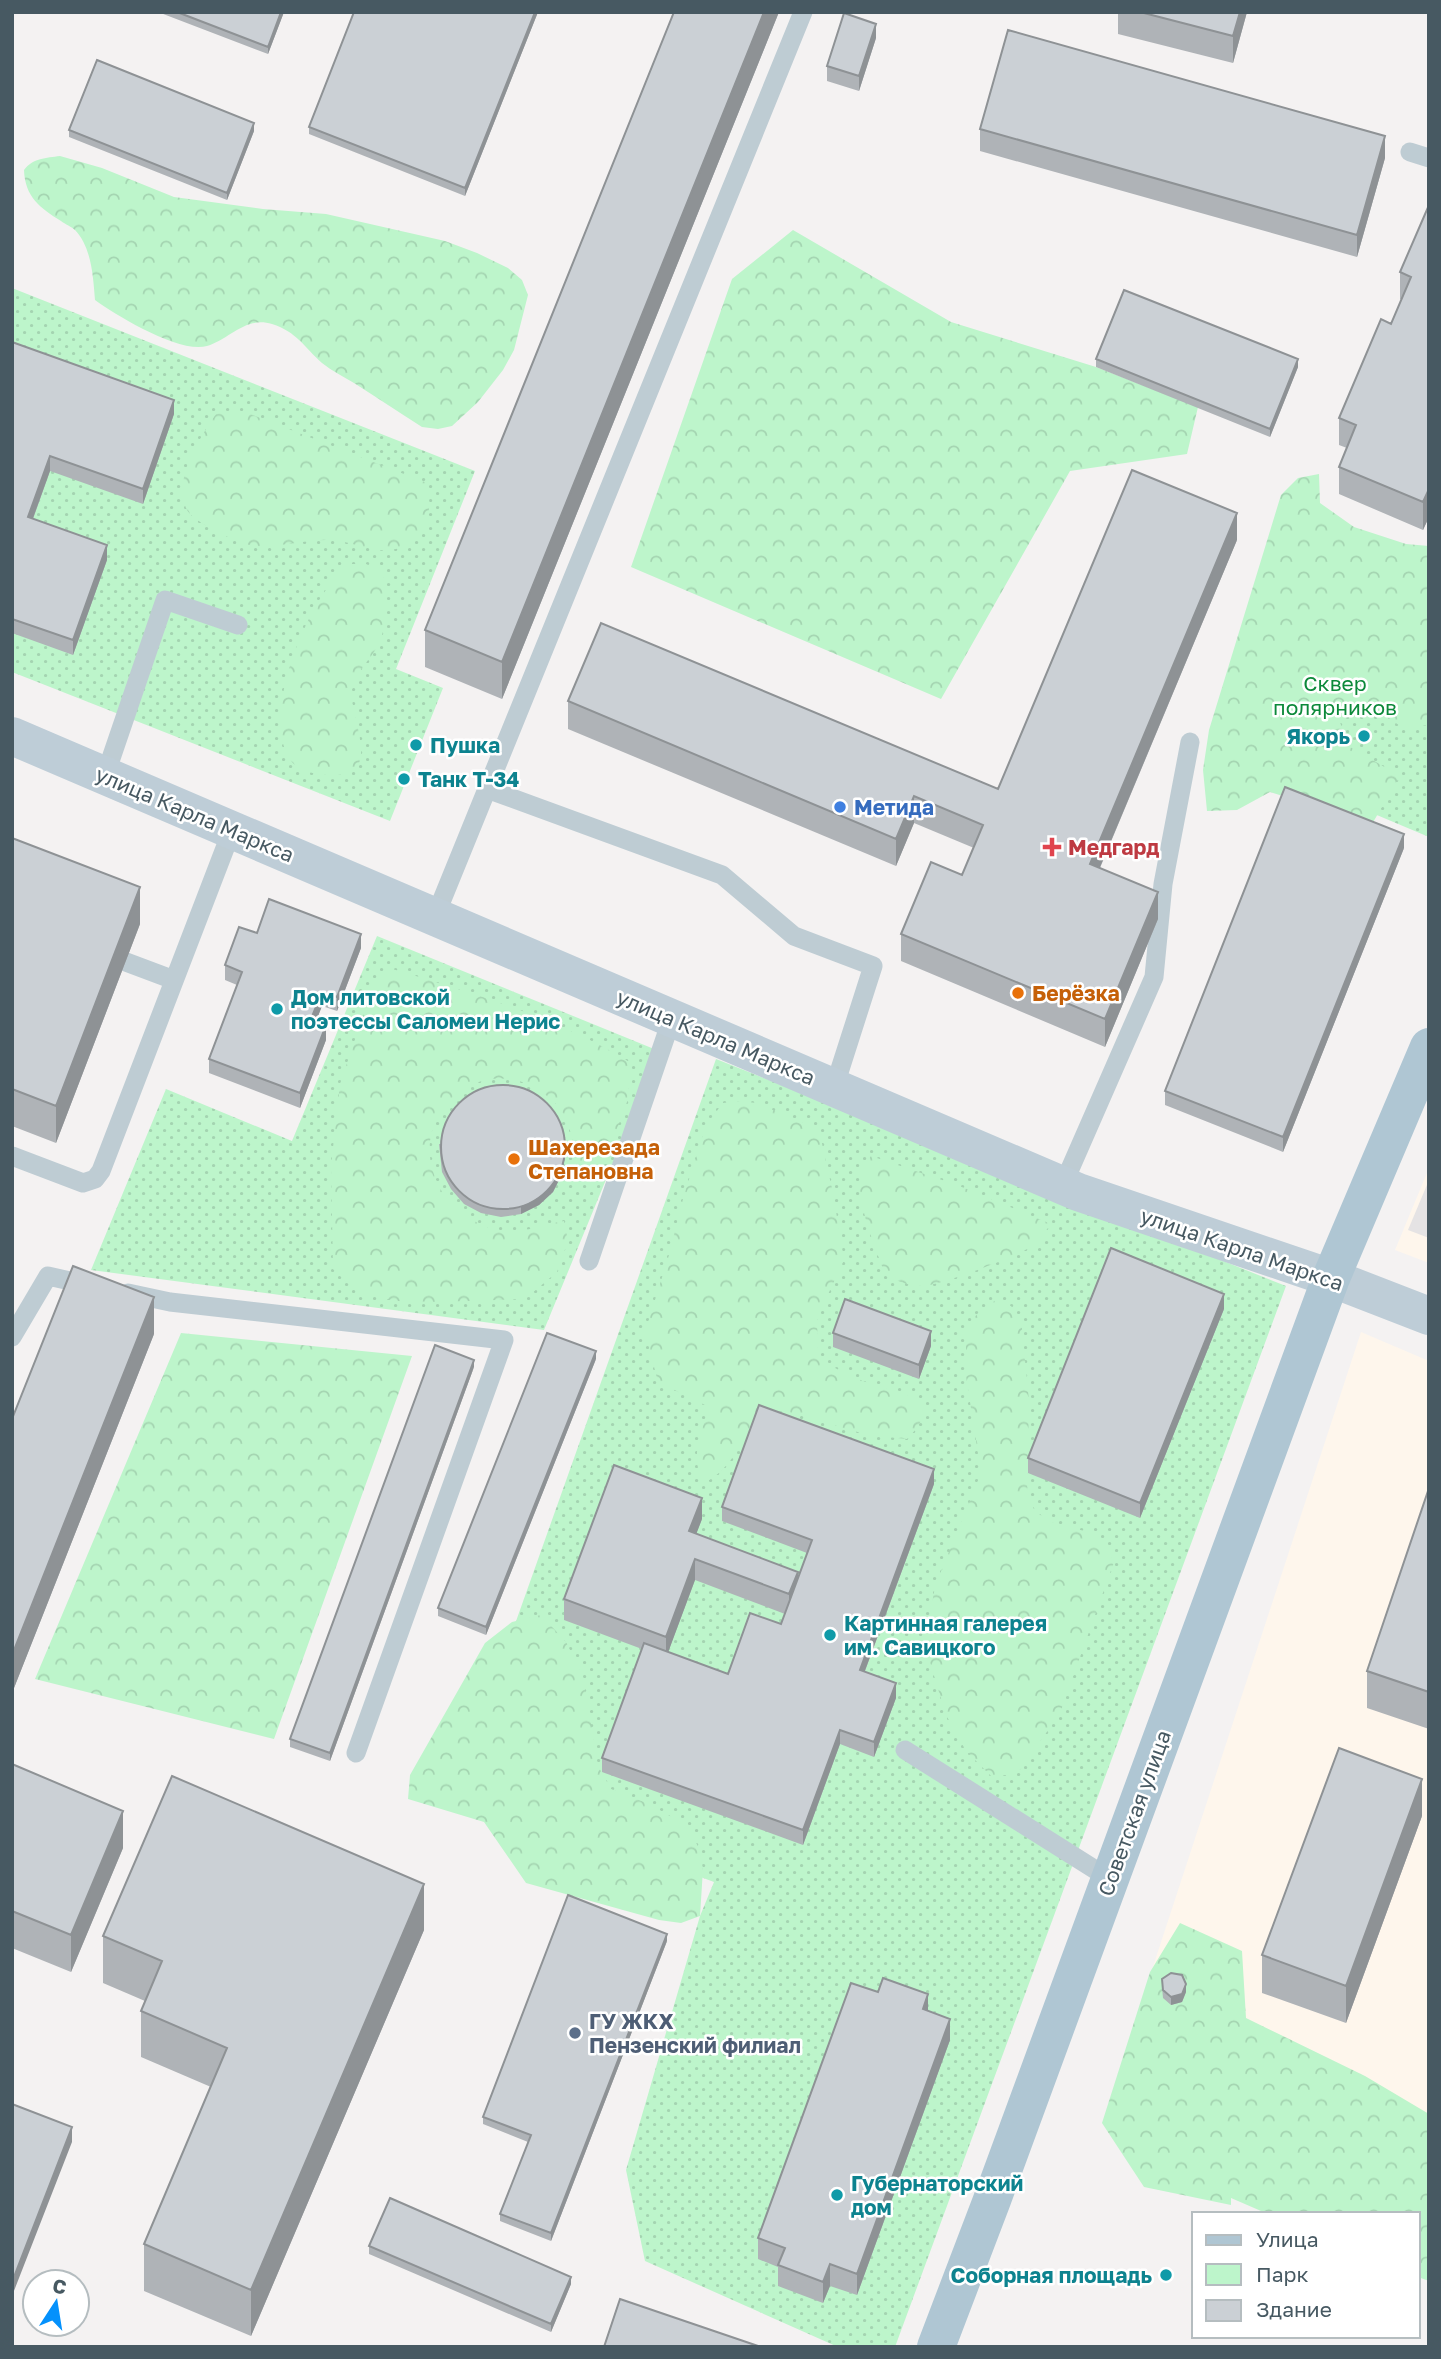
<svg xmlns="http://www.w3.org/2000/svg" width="1441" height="2359" font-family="'Golos Text',sans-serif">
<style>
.commercial{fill:#fef6ec}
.education{fill:#e5e3e4}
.green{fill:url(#green-dots)}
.forest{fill:url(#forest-crowns)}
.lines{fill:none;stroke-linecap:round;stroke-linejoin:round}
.lane{stroke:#beccd3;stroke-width:19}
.secondary{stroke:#becdd7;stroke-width:38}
.primary{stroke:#afc6d3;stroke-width:38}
.wall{fill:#afb3b7;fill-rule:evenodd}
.shaded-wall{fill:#8e9295}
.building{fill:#cbd0d5;stroke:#8e9295;stroke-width:2}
.culture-dot{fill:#0f9aa8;stroke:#fff;stroke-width:2.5}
.shop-dot{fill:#3f7fe0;stroke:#fff;stroke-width:2.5}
.health-dot{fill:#e0444e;stroke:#fff;stroke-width:2.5}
.food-dot{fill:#e8710a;stroke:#fff;stroke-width:2.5}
.service-dot{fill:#5c6f8a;stroke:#fff;stroke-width:2.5}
.labels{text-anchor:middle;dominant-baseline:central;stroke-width:5;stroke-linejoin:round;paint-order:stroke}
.park-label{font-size:21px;fill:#0c893a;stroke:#fff}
.culture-label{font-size:21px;font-weight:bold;fill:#0d838f;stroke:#fff;text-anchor:start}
.shop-label{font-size:21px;font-weight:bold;fill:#366cbe;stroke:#fff;text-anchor:start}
.street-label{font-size:21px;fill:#475962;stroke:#fff}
.health-label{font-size:21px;font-weight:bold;fill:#be3a42;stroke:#fff;text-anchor:start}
.food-label{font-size:21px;font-weight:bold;fill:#c56008;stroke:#fff;text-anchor:start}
.service-label{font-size:21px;font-weight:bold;fill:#4e5e75;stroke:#fff;text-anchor:start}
</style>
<defs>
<pattern id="green-dots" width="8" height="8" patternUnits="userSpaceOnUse" patternTransform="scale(1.75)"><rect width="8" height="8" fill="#bdf5cb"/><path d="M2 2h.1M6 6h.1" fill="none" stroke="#a4d4b1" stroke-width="1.8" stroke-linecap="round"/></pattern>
<pattern id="forest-crowns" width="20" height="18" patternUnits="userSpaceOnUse" patternTransform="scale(1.75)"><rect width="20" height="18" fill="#bdf5cb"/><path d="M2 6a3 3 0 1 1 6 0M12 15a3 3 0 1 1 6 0" fill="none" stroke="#a4d4b1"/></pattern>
</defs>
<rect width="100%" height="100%" fill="#f4f2f2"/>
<path class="commercial" d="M1429 1168V1263L1395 1250Z
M1361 1332 1429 1361V2166L1127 2046Z"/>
<path class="education" d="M1429 1180V1238L1408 1230Z"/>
<path class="green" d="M12 288 475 471 396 669 443 688 390 821 12 672Z
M1429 634V837L1211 745Z
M377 936 659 1051 544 1330 91 1270 166 1089 292 1141Z
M716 1059 1286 1286 895 2347H838L645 2261 626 2170 700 1916 714 1882 457 1787Z"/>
<path class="forest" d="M60 156 102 168 174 197 263 209 326 214 445 241 477 253 508 268 522 280 528 295 514 350 503 370 478 402 452 426 438 429 422 427C399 412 377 398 354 383 344 377 332 371 322 363 304 347 297 332 272 324 245 316 230 339 207 346 180 354 117 316 95 300 93 277 92 248 75 230 72 227 65 224 61 221 40 208 25 197 24 170 33 158 46 158 60 156Z
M793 230 951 322 1096 367 1198 407 1187 454 1070 471 941 699 631 567 732 279Z
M235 411 253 415 427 483C432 507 430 530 407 544 382 560 357 541 330 540 305 539 279 548 255 546 241 544 223 535 210 528 202 523 190 517 186 508 173 478 200 438 216 414Z
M1319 474 1320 503 1354 527 1406 544 1429 546V725L1403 728 1373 707 1337 715 1350 747 1400 776 1372 824 1270 792 1237 810 1207 811 1203 770 1209 730 1281 495 1298 478Z
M349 564H366L382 571C389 594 388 628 376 649 368 662 354 674 352 690 350 712 367 744 359 763 356 771 345 775 337 775 324 776 301 773 292 762 257 719 310 593 349 564Z
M389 968C472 993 557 1017 631 1063L627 1102 605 1162 593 1172 579 1176C576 1155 571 1120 557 1105 495 1038 396 1110 441 1190 453 1211 477 1226 501 1231 522 1234 544 1224 564 1221L568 1241 557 1272 525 1299 438 1302 398 1301 359 1294 333 1269 331 1166 340 1084 374 983Z
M740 1101 756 1103 807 1124 821 1139 833 1193 844 1260 817 1318 818 1359C832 1366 847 1375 863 1381 892 1392 952 1395 907 1439L868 1435 785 1411 757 1413C743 1440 732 1469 704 1483 689 1456 701 1435 709 1407L658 1382 645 1332 669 1255 684 1195 706 1125 723 1103Z
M871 1156 957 1185 1051 1224C1045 1232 1038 1242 1029 1248 1014 1257 939 1286 922 1286 910 1286 897 1281 886 1276 877 1253 852 1193 862 1170 864 1165 868 1161 871 1156Z
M996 1300 1011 1306 1021 1319 1029 1401 1027 1496 1035 1511 1050 1522 1092 1533 1106 1546 1114 1562 1060 1713 1021 1769 1007 1775 991 1776 966 1751 946 1715 925 1646 935 1586 981 1473 966 1376V1327L980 1311Z
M181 1333 412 1356 274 1739 35 1679Z
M541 1615 566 1642 583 1676 598 1766 611 1789 649 1804 689 1827 699 1849 703 1869 700 1916 681 1923 659 1920 526 1883 484 1822 408 1799 410 1775 485 1643 512 1622Z
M1180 1923 1242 1951 1246 2018 1365 2076 1429 2114V2281L1418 2277V2214H1268L1231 2198V2205L1144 2187 1102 2123 1150 1972Z"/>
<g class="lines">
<path class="lane" d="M1410 152 1429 158
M105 776 165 600 238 625
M487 789 722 875 794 936 873 966 834 1088
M435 917 803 12
M126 962 174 980
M12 1156 83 1183 95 1179 101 1171 232 830
M1063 1185 1154 977 1163 884 1190 742
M589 1261 672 1018
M128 1293 170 1302 504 1340 356 1753
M12 1337 48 1276 92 1286
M905 1750 1110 1879"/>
<path class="secondary" d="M12 736 1078 1192 1331 1278 1429 1316"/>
<path class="primary" d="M936 2347 992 2200 1331 1278 1429 1047"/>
</g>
<path class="wall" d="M158 12H284L268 54Z
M538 12 465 196 309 134V127Z
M674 12H779L502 699 425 667V630Z
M1118 12H1247L1233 63 1118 34Z
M876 38 859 91 827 81V66Z
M980 129 1385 158 1357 257 980 151Z
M69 130 254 131 227 200 69 137Z
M1429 205V517L1423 530 1339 494V467L1347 448 1339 445V418L1391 324 1402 300 1400 299V272Z
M12 342 174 414 143 504 50 471 33 519 107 560 73 655 12 633Z
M1096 359 1298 367 1270 437 1096 367Z
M1237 540 1100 868 1158 919 1105 1047 901 961V934L962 875 974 848 914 823 896 866 568 729V701L998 789Z
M12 838 140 924 56 1143 12 1126Z
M1404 848 1283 1152 1165 1105V1091Z
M257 933 361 948 337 1011 322 1006 316 1021 326 1040 300 1108 209 1073V1059L237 985 225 980V965Z
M439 1144 565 1155 562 1174 553 1192 539 1205 521 1214 501 1217 481 1213 464 1204 451 1189 442 1172Z
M1224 1309 1140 1518 1028 1473V1458Z
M833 1333 931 1346 919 1379 833 1347Z
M154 1334 14 1688 12 1687V1419Z
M596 1359 486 1635 438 1616V1608Z
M474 1367 330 1761 290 1747V1739Z
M934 1484 865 1671 896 1698 874 1757 840 1744 803 1845 602 1772V1758L642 1649 564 1620V1599L702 1519 696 1534 798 1579 807 1553 722 1521V1507ZM695 1580 785 1614 781 1624 728 1674 668 1652Z
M1429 1488V1729L1367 1708V1671Z
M12 1764 123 1848 71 1972 12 1948Z
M1422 1816 1346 2023 1262 1993V1955Z
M424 1930 251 2336 144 2291V2244L211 2087 141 2057V2011L145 2001 103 1983V1936Z
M667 1941 551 2241 500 2221V2214L528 2142 483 2124V2117Z
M1162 1987 1186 1992 1182 2002 1171 2005 1163 1998Z
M928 2011 950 2040 857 2295 830 2286 823 2303 778 2286V2267L758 2259V2238Z
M369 2246 571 2284 551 2332 369 2254Z"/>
<path class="shaded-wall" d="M281 12H284L268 54V47Z
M535 12H538L465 196V188Z
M764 12H779L502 699V662Z
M1240 12H1247L1233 63V36Z
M876 24V38L859 91V76Z
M254 123V131L227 200V193Z
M1385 136V158L1357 257V235Z
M1298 359V367L1270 437V429Z
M174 400V414L143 504V489Z
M50 456V471L28 532V517Z
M1429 489V517L1423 530V502Z
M1237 513V540L1090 891V864Z
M107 545V560L73 655V640Z
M914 796V823L896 866V839Z
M1404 834V848L1283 1152V1137Z
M140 887V924L56 1143V1106Z
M1158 892V919L1105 1047V1019Z
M361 934V948L337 1011V997Z
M322 992V1006L311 1034V1019Z
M326 1025V1040L300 1108V1093Z
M565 1147V1155L562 1174 553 1192 539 1205 521 1214V1207Z
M1224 1294V1309L1140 1518V1503Z
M154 1297V1334L14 1688V1650Z
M931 1331V1346L919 1379V1365Z
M596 1351V1359L486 1635V1627Z
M474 1360V1367L330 1761V1753Z
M934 1469V1484L860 1684V1670Z
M702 1498V1519L689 1553V1531Z
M695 1559V1580L666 1658V1637Z
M798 1572V1594L789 1616V1594Z
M896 1683V1698L874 1757V1742Z
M840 1730V1744L803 1845V1830Z
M1422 1779V1816L1346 2023V1986Z
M123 1811V1848L71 1972V1935Z
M424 1884V1930L251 2336V2290Z
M667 1934V1941L551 2241V2233Z
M1186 1984V1992L1182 2002 1171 2005V1997Z
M928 1994V2016L923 2009Z
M950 2019V2040L857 2295V2274Z
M72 2127V2142L12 2296V2282Z
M830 2264V2286L823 2303V2282Z
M571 2277V2284L551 2332V2324Z"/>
<path class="building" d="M177 12H281L268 47Z
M354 12H535L465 188 309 127Z
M674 12H764L502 662 425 630Z
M1140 12H1240L1233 36Z
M844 13 876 24 859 76 827 66Z
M1008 30 1385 136 1357 235 980 129Z
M97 60 254 123 227 193 69 130Z
M1429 205V489L1423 502 1339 467 1356 425 1339 418 1381 319 1391 324 1411 277 1400 272Z
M1124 290 1298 359 1270 429 1096 359Z
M12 342 174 400 143 489 50 456 28 517 107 545 73 640 12 619Z
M1132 470 1237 513 1090 864 1158 892 1105 1019 901 934 931 862 962 875 983 825 914 796 896 839 568 701 601 623 998 789Z
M1285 787 1404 834 1283 1137 1165 1091Z
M12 838 140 887 56 1106 12 1089Z
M269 899 361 934 337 997 322 992 311 1019 326 1025 300 1093 209 1059 242 972 225 965 239 927 257 933Z
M441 1147a62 62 0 1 1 124 0a62 62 0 1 1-124 0Z
M1111 1248 1224 1294 1140 1503 1028 1458Z
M73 1266 154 1297 14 1650H12V1419Z
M845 1299 931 1331 919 1365 833 1333Z
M547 1333 596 1351 486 1627 438 1608Z
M435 1345 474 1360 330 1753 290 1739Z
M759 1405 934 1469 860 1670 896 1683 874 1742 840 1730 803 1830 602 1758 644 1643 728 1674 750 1613 781 1624 812 1540 722 1507Z
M614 1465 702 1498 689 1531 798 1572 789 1594 695 1559 666 1637 564 1599Z
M1429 1488V1692L1367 1671Z
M1339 1748 1422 1779 1346 1986 1262 1955Z
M12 1764 123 1811 71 1935 12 1911Z
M172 1776 424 1884 251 2290 144 2244 227 2048 141 2011 162 1961 103 1936Z
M568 1895 667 1934 551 2233 500 2214 531 2135 483 2117Z
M1171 1973 1182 1975 1186 1984 1182 1994 1171 1997 1163 1990 1162 1979Z
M883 1978 928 1994 923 2009 950 2019 857 2274 830 2264 823 2282 778 2265 785 2248 758 2238 851 1983 878 1992Z
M12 2104 72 2127 12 2282Z
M390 2198 571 2277 551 2324 369 2246Z
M620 2299 761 2347H604Z"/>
<g class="culture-dot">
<circle cx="1364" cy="736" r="7"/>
<circle cx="416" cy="745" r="7"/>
<circle cx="404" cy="779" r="7"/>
<circle cx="277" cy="1009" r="7"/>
<circle cx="830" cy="1635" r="7"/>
<circle cx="837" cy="2195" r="7"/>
<circle cx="1166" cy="2275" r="7"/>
</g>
<circle class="shop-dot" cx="840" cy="807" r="7"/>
<path class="health-dot" d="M1048.5 836.5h7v7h7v7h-7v7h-7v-7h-7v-7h7z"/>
<g class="food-dot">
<circle cx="1018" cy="993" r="7"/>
<circle cx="514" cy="1159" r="7"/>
</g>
<circle class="service-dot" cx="575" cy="2033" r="7"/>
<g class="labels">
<g class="park-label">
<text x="1335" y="683">Сквер<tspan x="1335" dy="24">полярников</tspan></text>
</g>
<g class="culture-label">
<text x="1350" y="736" text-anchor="end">Якорь</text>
<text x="430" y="745">Пушка</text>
<text x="418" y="779">Танк Т-34</text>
<text x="291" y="997">Дом литовской<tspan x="291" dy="24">поэтессы Саломеи Нерис</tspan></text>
<text x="844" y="1623">Картинная галерея<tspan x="844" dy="24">им. Савицкого</tspan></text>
<text x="851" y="2183">Губернаторский<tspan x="851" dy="24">дом</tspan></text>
<text x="1152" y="2275" text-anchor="end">Соборная площадь</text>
</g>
<g class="shop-label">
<text x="854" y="807">Метида</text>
</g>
<g class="street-label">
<text transform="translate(195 814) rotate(23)">улица Карла Маркса</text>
<text transform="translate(716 1037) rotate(23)">улица Карла Маркса</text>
<text transform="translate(1242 1249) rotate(19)">улица Карла Маркса</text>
<text transform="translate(1134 1813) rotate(-70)">Советская улица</text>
</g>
<g class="health-label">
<text x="1068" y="847">Медгард</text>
</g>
<g class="food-label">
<text x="1032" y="993">Берёзка</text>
<text x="528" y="1147">Шахерезада<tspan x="528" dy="24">Степановна</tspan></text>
</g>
<g class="service-label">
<text x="589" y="2021">ГУ ЖКХ<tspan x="589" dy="24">Пензенский филиал</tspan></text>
</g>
</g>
<rect width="1441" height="2359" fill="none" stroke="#475962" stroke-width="28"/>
<rect x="1192" y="2212" width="228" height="126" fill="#ffffff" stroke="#b5bdc0" stroke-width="2"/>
<rect x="1206" y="2235" width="35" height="10" fill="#afc6d3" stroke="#b5bdc0" stroke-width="2"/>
<text x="1256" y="2247" font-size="21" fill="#475962">Улица</text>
<rect x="1206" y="2264" width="35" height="21" fill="#bdf5cb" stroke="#b5bdc0" stroke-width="2"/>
<text x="1256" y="2282" font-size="21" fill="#475962">Парк</text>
<rect x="1206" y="2300" width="35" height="21" fill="#cbd0d5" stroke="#b5bdc0" stroke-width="2"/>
<text x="1256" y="2317" font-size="21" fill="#475962">Здание</text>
<g transform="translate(56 2303) rotate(12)"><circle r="33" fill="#ffffff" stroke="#b5bdc0" stroke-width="2"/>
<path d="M0-5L12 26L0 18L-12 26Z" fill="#0491fc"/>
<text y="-10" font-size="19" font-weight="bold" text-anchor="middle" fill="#475962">С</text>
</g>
</svg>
